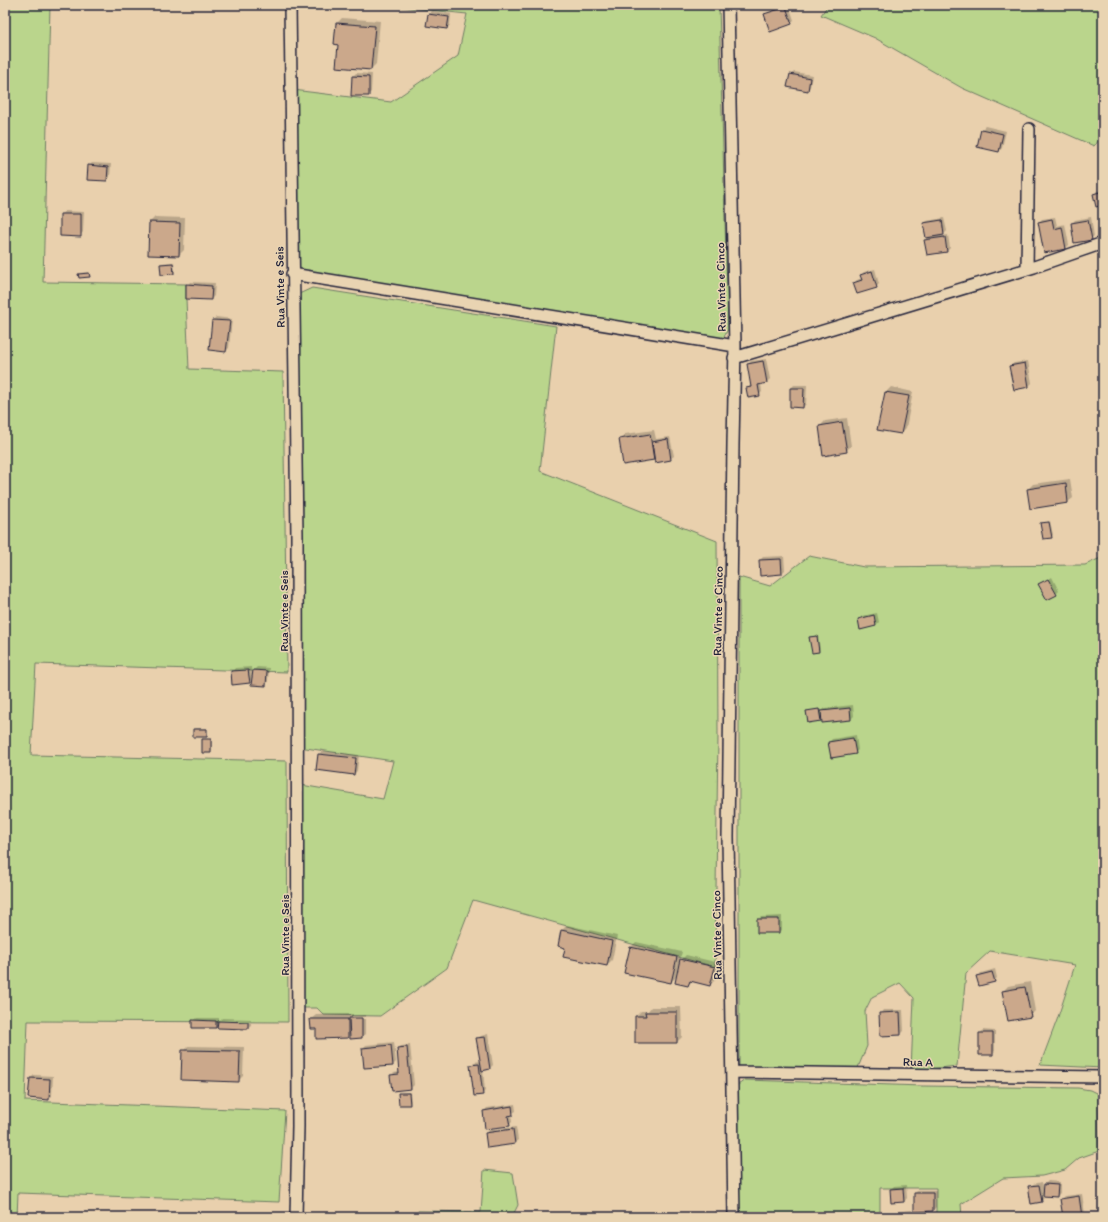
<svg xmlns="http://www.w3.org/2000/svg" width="1108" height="1222" font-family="Itim,sans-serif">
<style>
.green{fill:#bad58c;stroke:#6e7c64}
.shadow{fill:#0003}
.building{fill:#cba88b;stroke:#22223b}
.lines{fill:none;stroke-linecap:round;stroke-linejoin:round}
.minor-casing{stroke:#22223b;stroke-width:14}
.minor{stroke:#e9d4b2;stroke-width:11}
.labels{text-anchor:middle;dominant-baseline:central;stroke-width:3;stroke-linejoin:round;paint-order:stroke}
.street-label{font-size:12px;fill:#22223b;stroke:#e9d4b2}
</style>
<rect width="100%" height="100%" fill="#e9d0ad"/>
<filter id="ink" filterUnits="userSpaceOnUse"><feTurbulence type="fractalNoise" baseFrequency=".025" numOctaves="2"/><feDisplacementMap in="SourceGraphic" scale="8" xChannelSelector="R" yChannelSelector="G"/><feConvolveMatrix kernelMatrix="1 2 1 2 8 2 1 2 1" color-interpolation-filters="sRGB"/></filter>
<g filter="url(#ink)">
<path class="green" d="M5 5H50L43 282 186 284V299L189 369 283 372 287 672 36 664 31 755 287 761 288 1022 28 1021 25 1101 285 1111 279 1202 18 1193 17 1217H5Z
M383 5H719L728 329 723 339 297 273 293 90 391 102 458 56 467 14Z
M828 5H1103V136L1094 146 962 88 875 38 821 15Z
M312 288 556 326 540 471 717 541 718 736 715 967 473 900 447 968 380 1016 324 1015 317 1008H302L301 785 383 799 393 761 299 747V294Z
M809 556 864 567 1085 565 1103 557V1068L1040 1065 1057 1020 1075 965 990 951 966 973 957 1066 911 1071 914 998 900 983 872 997 865 1011 867 1046 857 1070 739 1067V577L770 586Z
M745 1080 922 1086 1078 1088 1090 1090 1098 1094 1099 1151 1079 1158 1065 1170 1042 1176 1003 1178 961 1204 962 1217H936V1188H880V1217H738L737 1090 738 1085Z
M484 1170 513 1173 518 1205 512 1217H418V1211L481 1212Z"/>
<path class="shadow" d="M787 5H789L794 20 791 23 765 15 768 12Z
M432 11 451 14 450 25 447 28 429 14Z
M342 18 380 21 376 64 371 69 339 44 335 43 337 23Z
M794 72 812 75 810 87 807 90 791 75Z
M356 73 372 74 371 92 368 95 353 76Z
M985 126 1006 131 1002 148 999 151 982 129Z
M92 163 111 164 110 177 107 180 89 166Z
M1103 190V204L1094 194 1097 191Z
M65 211 84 212 83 232 80 236 61 214Z
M155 217 185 218 184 250 179 255 150 222Z
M1055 217 1057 226 1065 224 1069 245 1066 248 1039 222 1042 219Z
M1091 217 1094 236 1091 239 1072 223 1075 220Z
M944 218 947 231 942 236 948 235 950 248 947 251 926 241 930 236 924 224 927 221Z
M174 262 175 272 174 273 161 264 162 263Z
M875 269 879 284 876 287 854 283 857 280 862 278 861 275 864 272Z
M90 272 89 276 79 274 81 273Z
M190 282 215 283 214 296 211 299 187 285Z
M216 317 232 319 229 348 226 351 210 349 213 320Z
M766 359 770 379 767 382 761 383 762 392 759 395 747 388 752 385 748 364 751 361Z
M1028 361 1032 383 1029 386 1010 366 1014 363Z
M794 385H807L806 404 803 407 791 388Z
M891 387 913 392 906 428 901 433 886 392Z
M847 418 851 446 846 451 820 426 825 421Z
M654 430 656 439 670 437 674 456 670 459 656 457 653 460 620 439 625 434Z
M1070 479 1073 498 1068 502 1028 489 1033 484Z
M1050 521 1053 535 1051 537 1041 524Z
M784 556 785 570 782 573 760 560 763 557Z
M1052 577 1059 591 1056 594 1040 584Z
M877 613 879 622 876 625 861 629 859 619 862 616Z
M818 635 820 650 819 651 810 637Z
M251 667 252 677H253L254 670 257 667 269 668 268 682 265 685 253 678 249 682 232 672 235 668Z
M853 705 854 716 851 719 822 718 820 720 807 712 820 709 821 712 825 708Z
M195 728H207V735L206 736H194V729Z
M856 735 858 750 855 753 829 742 832 739Z
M205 739H212V751L210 752 203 740Z
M322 751 359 755 357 771 354 774 317 770 319 754Z
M782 916V929L779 932 758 920 761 917Z
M567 925 617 936 612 960 607 965 566 947 559 945 562 930Z
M636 942 682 952 679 962 686 955 719 963 715 980 710 985 692 981 688 985 677 976 671 982 625 972 631 947Z
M995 969 997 978 994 981 978 976 981 973Z
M1030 982 1035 1011 1030 1016 1003 991 1008 986Z
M651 1007H681L682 1037 677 1042H636V1016L641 1011H648Z
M883 1010H903L904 1031 901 1034 880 1014Z
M353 1014V1016L365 1015V1017H353V1019H365V1034L362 1037 351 1034 348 1037H317V1028L311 1019 316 1015Z
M197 1018H219V1021L222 1018 251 1019V1021L220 1020V1022L251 1023V1025L247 1028 218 1024 216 1027 193 1021Z
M983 1030 995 1031V1051L992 1054 980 1034Z
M488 1034 493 1065 490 1068 483 1070 485 1091 482 1094 471 1066 474 1062 481 1061 477 1039 481 1036Z
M394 1042 396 1062 393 1065 363 1048 366 1045Z
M410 1045 414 1085 411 1088 393 1090 391 1076 394 1073 400 1072 398 1049 401 1046Z
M188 1046 244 1047 243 1076 238 1081 183 1051Z
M34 1075 53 1076 52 1096 49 1099 31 1078Z
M410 1092 411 1102 410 1104H400L399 1094 400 1093Z
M515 1104 516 1111 511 1114 512 1122 509 1125 484 1111 487 1108Z
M516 1127 518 1140 514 1143 486 1134 489 1130Z
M1048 1181 1060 1182V1193L1057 1196 1044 1195V1198L1041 1201 1029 1187 1033 1184 1042 1182 1044 1192 1045 1184Z
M906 1185 907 1198 904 1202 891 1189 894 1186Z
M918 1190H936V1207L933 1210 915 1193Z
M1082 1194 1085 1214 1082 1217H1064L1061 1199 1064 1196Z
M912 1210V1217H882L885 1213Z
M551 1213 552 1217H537L539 1215Z"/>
<path class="building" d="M786 7 792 24 770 32 764 14Z
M428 14 449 17 447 29 426 26Z
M336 23 375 26 371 70 336 67 338 45 334 44Z
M790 74 810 78 808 91 787 87Z
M352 76 369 77V96H351Z
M981 129 1003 134 999 152 977 147Z
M88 165 108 167 107 181 87 180Z
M1103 191V205L1096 207 1093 194Z
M60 214H81V237L60 236Z
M1052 219 1054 229 1062 227 1066 249 1044 253 1038 222Z
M942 220 944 235 926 238 923 223Z
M1088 220 1092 240 1074 243 1071 223Z
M149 222 180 223 179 256 148 255Z
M945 237 947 252 927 255 924 240Z
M173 263 174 274 161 275 160 264Z
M872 271 877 288 857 294 853 283 862 280 860 275Z
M89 273 90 277 79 278 78 274Z
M186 284 212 286 211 300 186 299Z
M212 320 230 321 226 352 209 350Z
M763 361 767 383 758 385 760 396 748 398 746 388 751 387 747 364Z
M1025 363 1029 387 1014 390 1009 366Z
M790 388H804L803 408 790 407Z
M885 392 909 396 901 434 877 430Z
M842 422 847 452 823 456 819 426Z
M650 434 654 460 623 465 619 439Z
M668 439 671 460 655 463 652 442Z
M1066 483 1068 503 1030 509 1027 489Z
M1049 522 1052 538 1043 539 1040 523Z
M781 559 782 574 760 576 759 560Z
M1048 579 1057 595 1047 600 1038 584Z
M874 615 876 626 860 630 858 619Z
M817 636 819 652 812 653 809 637Z
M248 670 250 683 232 685 231 671Z
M253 670 267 671 266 686 251 685Z
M850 708 851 720 822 723 821 711Z
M819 709 821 721 808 723 806 711Z
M193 729H207V737H193Z
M853 738 856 754 831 758 828 742Z
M202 739H211V753H202Z
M318 754 356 758 354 775 316 770Z
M757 919H779V933H757Z
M561 930 612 941 607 966 563 957 565 948 558 946Z
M630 947 677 957 671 983 624 973Z
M680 959 715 967 710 986 690 981 688 986 675 983Z
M992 972 995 982 979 986 976 976Z
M1025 987 1031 1017 1008 1021 1002 991Z
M645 1012H677V1043H635V1016H646Z
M900 1012 901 1035 880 1036 879 1013Z
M349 1018H362V1038L350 1039Z
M310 1019H348V1038L316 1039V1029H311Z
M192 1020 216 1021V1028H192Z
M218 1021 248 1022V1029L217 1028Z
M979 1033H993V1055H979Z
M485 1037 490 1069 482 1071 476 1038Z
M391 1045 393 1066 364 1068 362 1048Z
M407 1047 411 1089 392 1091 390 1075 399 1074 397 1048Z
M182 1050 240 1051 239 1082 181 1080Z
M479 1064 483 1095 474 1096 470 1065Z
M30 1078 50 1079 49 1100 28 1098Z
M398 1093H409L410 1105H399Z
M512 1106 513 1115 508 1116 510 1126 485 1129 483 1111Z
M513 1129 515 1144 487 1148 485 1133Z
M1044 1184 1058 1185 1057 1197 1043 1196Z
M1039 1185 1042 1202 1031 1204 1028 1186Z
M903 1188 904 1202 891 1203 890 1189Z
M914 1193H933V1211L914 1212Z
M1079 1196 1082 1217H1063L1060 1199Z
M909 1213V1217H881V1215Z"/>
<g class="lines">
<g class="minor-casing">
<path id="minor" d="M290 5 297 536 298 1126 296 1217
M728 5 735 346 733 444 728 837 734 1217
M1027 269 1029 129
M292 274 735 346
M734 358 1034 267 1103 243
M732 1072 1103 1077"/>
</g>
<use href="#minor" class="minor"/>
</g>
</g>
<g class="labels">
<g class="street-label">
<text transform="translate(280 287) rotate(-91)">Rua Vinte e Seis</text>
<text transform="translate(721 287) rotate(-91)">Rua Vinte e Cinco</text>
<text transform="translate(284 611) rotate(-90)">Rua Vinte e Seis</text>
<text transform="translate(718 611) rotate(-89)">Rua Vinte e Cinco</text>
<text transform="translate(285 935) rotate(-90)">Rua Vinte e Seis</text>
<text transform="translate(717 935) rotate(-91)">Rua Vinte e Cinco</text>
<text transform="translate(918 1062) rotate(1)">Rua A</text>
</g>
</g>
<rect width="1108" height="1222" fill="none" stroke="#e9d4b2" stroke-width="20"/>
<rect x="10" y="10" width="1088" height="1202" fill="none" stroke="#22223b" stroke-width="1.5" filter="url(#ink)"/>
</svg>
